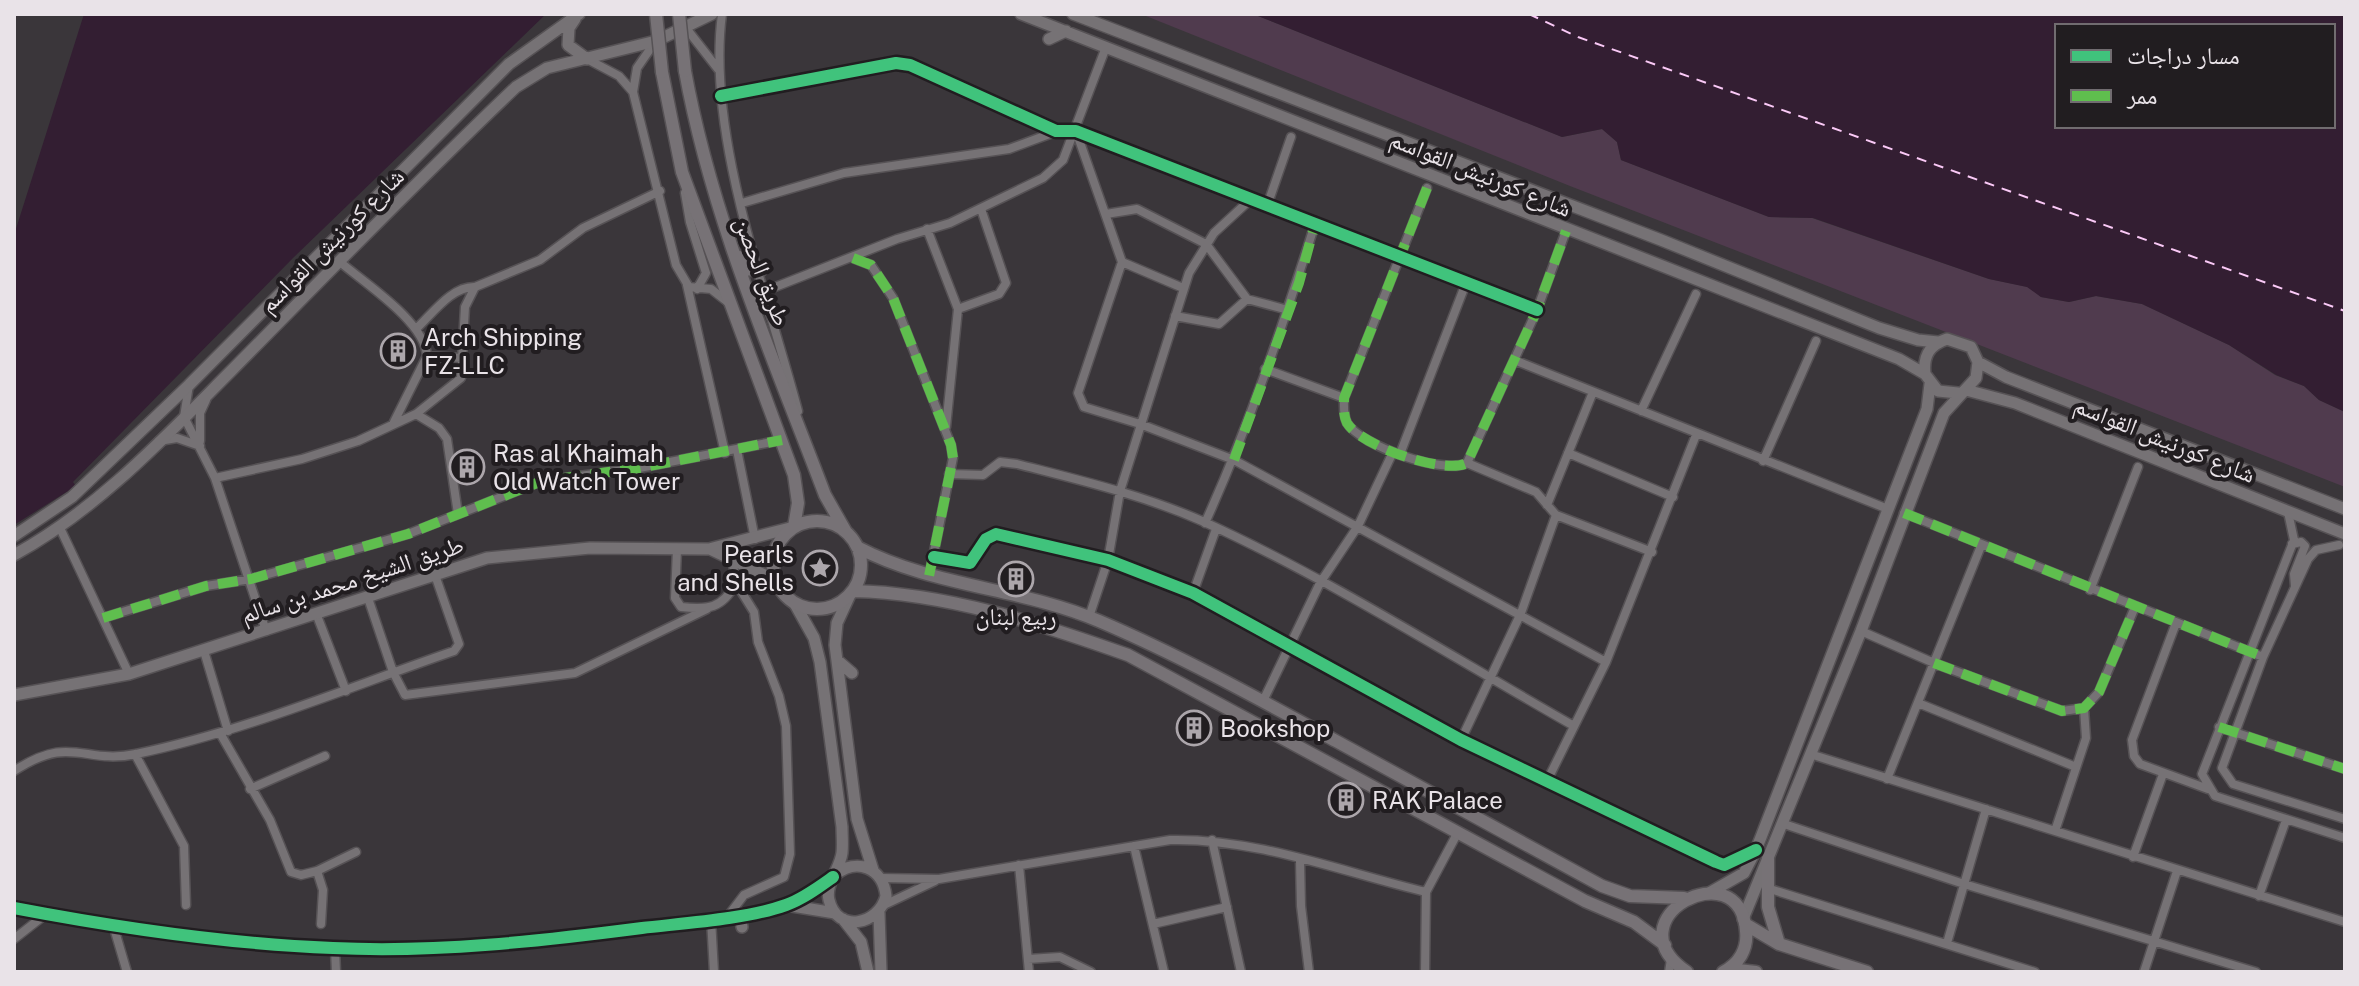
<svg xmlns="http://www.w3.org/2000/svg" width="2359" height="986" font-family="'Public Sans','Noto Naskh Arabic',sans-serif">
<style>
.green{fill:#503b4e}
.water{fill:#331e32;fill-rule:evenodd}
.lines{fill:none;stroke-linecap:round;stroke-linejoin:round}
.ferry{stroke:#fac9f6;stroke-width:2;stroke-dasharray:10 8;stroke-linecap:butt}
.street-casing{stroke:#565255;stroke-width:11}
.secondary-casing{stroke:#565255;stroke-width:14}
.primary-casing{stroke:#565255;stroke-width:15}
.street{stroke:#767275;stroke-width:8}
.secondary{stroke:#767275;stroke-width:11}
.primary{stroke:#777276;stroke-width:12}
.primary-bridge-casing{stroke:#565255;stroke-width:15;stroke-linecap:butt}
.primary-bridge{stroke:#777276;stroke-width:12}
.quiet{stroke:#5fbe4e;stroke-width:10;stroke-dasharray:20 10;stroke-linecap:butt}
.cycleway-casing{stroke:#211d20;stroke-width:17}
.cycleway{stroke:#40c37c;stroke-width:12}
.labels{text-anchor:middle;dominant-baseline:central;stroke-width:8;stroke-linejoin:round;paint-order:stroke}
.street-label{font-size:24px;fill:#e9e3e8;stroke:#211d20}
.poi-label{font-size:24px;fill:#e9e3e8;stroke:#211d20;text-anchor:start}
</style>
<rect width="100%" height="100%" fill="#3a363a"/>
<path class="green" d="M1141 14H1253L1562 137 1602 129 1617 142 1621 160 1769 217 1812 218 1989 279 2028 287 2041 297 2069 302 2096 296 2142 304 2229 345 2275 375 2304 386 2319 400 2345 412V487L1570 186Z"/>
<path class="water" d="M84 14H546L293 258 73 482 76 486 14 525V235Z
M1253 14H2345V412L2319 400 2304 386 2276 375 2229 345 2142 304 2096 296 2069 302 2041 297 2027 287 1989 279 1813 218 1769 217 1621 160 1617 142 1602 129 1562 137ZM2057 26H2333V126H2057Z"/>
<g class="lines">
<path class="ferry" d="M1529 14 1578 37 2345 311"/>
<g class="street-casing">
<path id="street" d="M722 14C706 135 767 293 798 411
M686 28 718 69
M655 42 637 68 633 92 676 265 689 287 711 289 729 303
M587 59 619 76 633 92
M721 96 896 63 910 65 1056 131H1076L1537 310
M1076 131 1122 262 1078 393 1084 407 1140 424 1234 460 1606 662
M1427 188 1344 398C1344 406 1343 415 1347 423 1361 446 1444 475 1467 463L1537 310 1566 231
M685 193 690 222 706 273 697 289
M742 203 844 173 1009 149 1055 132
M1267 206 1291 137
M1106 214 1137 209 1206 244 1247 299 1288 310
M927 229 958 309 946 427
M853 258 871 265 893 298 951 445 953 458 929 576
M340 262C366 284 425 322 427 356L394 422
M1122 262 1183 288
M687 285 725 453
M765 291 897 239 950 223 1043 178 1063 160 1106 47
M958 309 999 294 1006 283 981 209
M1175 316 1219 324 1247 299
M417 328C433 313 452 286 475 287
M427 356 462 358
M1514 360 1888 509
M1265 369 1344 398
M189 385 184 417 215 478 266 631
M1641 411 1696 294
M416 414 461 378 465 307 475 287 540 260 583 228 660 191
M159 441 177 438 200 446
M200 441V413L206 400
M737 450 755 539
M1568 453 1673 497
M1400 454 1466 283
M1763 461 1816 341
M1467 463 1536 492 1556 515 1652 552
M949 474 983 475 1000 462 1017 464C1079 480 1143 495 1202 521 1330 579 1452 657 1574 726
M215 478 302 459 358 441 416 414 439 428 447 439 458 514
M1547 505 1593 392
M2288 512 2294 540 2202 774 2215 796 2345 838
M1904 513 2263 657
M1205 523C1249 426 1283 325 1315 224
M60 528 129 674
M2292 544 2301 542 2305 546 2294 574 2295 586
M2339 545 2316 550 2308 559 2263 657 2222 768 2233 784 2345 819
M677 549 675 598 681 607C708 610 722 609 736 583
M934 557 970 563 986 539 996 534 1108 560 1193 593 1461 740 1716 862 1724 865 1756 850
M2090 590 2138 467
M1193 593 1216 529
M368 598 393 672 405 695 575 673 707 609
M316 613 346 691
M1089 617 1108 560 1120 491 1189 273 1214 233 1251 199
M103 618 206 586 251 579 408 534 542 481 639 468 782 440
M2176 623 2132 740 2134 756 2140 764 2208 789
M1861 631 1934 663 2062 711 2084 708 2099 692 2135 607
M204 651 228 731
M1263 701 1320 583 1358 526 1393 452
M1918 703 2076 767
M2219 727 2345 769
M220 733 270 820 291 872 301 875 317 871 323 890 321 924
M1461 740 1521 613 1556 515
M135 754 184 846 186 905
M1810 754 2345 922
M14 771C72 733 83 765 136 754 246 731 349 687 454 651L459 644 435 575
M1887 779 1981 546
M1546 783 1606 662 1696 435
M250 789 325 756
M1784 824 1964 884 2256 972
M2055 831 2086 738 2084 708
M1212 840 1241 972
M1134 846 1164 972
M2133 857 2163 774
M1300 861 1301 906 1309 972
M1019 865 1029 972
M317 871 356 852
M881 878 939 879 1170 840C1257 838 1342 872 1426 892
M1767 888 2035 972
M2259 896 2286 820
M884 905 935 881
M728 916 744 895 784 877 790 854 786 726 779 696 758 642 754 612 736 583 732 558
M711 919 714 972
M1153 924 1227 907
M114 928 127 972
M14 939 46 914
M1947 943 1986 809
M335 949 336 972
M1028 959 1060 957 1091 972
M1425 972 1426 892 1458 832
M1669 972 1671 959
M2144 972 2177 871"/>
</g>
<g class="secondary-casing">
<path id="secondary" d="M1021 14 1899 359 1925 374
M1073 14 1661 240 1879 328 1918 340 1938 342
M575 19 569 28 568 45 587 59
M1049 39 1066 31
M1978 362 2006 377 2345 509
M1966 390 2015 403 2345 534
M14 536 72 497 189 385 509 64 579 14
M710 549 775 580
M14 555C98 509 164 438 231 371 325 276 419 179 516 87L547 68 656 41 712 14
M849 597 837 623 835 645 857 819 873 870
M795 604 814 638 820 662 842 827C842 835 843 845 842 853 840 869 825 884 829 900 837 934 879 925 886 896 883 868 857 857 835 875
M837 660 852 673
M14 695 129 674 487 558 590 548 709 549 794 527
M1709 893 1744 873 1756 850 1927 409 1930 384
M786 905 835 913
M14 908C119 928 226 944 333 948 436 953 541 941 642 928 685 923 747 919 786 905 803 899 819 887 833 877
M879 913 881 972
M740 914 742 927
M843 919 861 942 868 972
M1743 919 1861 631 1944 413 1976 378 1978 362 1971 347 1947 339C1929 345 1923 356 1925 374L1938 391 1958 393"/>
</g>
<g class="primary-casing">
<path id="primary" d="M685 71C712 219 772 355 825 495L846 532
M662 72 682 172 794 475 798 503 794 527
M741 257 747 269 760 271
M773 565a44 44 0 1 1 88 0a44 44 0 1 1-88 0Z
M857 547C933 587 1022 588 1099 621 1181 656 1259 699 1336 741 1425 790 1514 838 1602 886L1630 896 1684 898
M853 591C946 593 1041 624 1128 655L1585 901 1634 922 1665 945
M1768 859V907L1779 944
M1745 924 1779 944 1867 972
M1729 969 1756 972
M1687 972C1609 919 1740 849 1746 931 1748 949 1739 964 1723 972"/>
</g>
<use href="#street" class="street"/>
<use href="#secondary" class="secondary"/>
<use href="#primary" class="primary"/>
<g class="primary-bridge-casing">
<path id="primary-bridge" d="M656 14 662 72
M679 14 685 71"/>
</g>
<use href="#primary-bridge" class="primary-bridge"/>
<path class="quiet" d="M1427 188 1344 398C1344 406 1343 415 1347 423 1361 446 1444 475 1467 463L1537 310 1566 231
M853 258 871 265 893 298 951 445 953 458 929 576
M1234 460 1299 283 1315 224
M1904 513 2263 657
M103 618 206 586 251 579 408 534 542 481 639 468 782 440
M1934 663 2062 711 2084 708 2099 692 2135 607
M2219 727 2345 769"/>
<g class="cycleway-casing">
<path id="cycleway" d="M721 96 896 63 910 65 1056 131H1076L1537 310
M934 557 970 563 986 539 996 534 1108 560 1193 593 1461 740 1716 862 1724 865 1756 850
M14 908C119 928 226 944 333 948 436 953 541 941 642 928 685 923 747 919 786 905 803 899 819 887 833 877"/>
</g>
<use href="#cycleway" class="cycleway"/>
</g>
<defs>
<g id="building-ring" transform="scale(1.8)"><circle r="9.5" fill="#211d20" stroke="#aca6ab" stroke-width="1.5"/><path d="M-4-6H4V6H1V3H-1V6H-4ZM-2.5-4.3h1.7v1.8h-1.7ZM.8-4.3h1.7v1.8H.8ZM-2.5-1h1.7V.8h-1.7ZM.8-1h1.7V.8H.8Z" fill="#aca6ab"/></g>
<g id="sight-ring" transform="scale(1.8)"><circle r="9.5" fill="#211d20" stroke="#aca6ab" stroke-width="1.5"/><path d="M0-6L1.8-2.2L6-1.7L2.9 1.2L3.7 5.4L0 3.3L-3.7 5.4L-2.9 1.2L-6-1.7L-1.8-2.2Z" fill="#aca6ab"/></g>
</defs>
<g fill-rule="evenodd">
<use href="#building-ring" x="398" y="351"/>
<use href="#building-ring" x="467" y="467"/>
<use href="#sight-ring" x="820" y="568"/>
<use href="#building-ring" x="1016" y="579"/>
<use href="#building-ring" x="1194" y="728"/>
<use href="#building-ring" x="1346" y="800"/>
</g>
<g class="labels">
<g class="street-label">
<text transform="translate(1481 173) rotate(22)">شارع كورنيش القواسم</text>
<text transform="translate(331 240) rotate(-45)">شارع كورنيش القواسم</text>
<text transform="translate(763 271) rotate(69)">طريق الحصن</text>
<text transform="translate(2165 439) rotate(22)">شارع كورنيش القواسم</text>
<text transform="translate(352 579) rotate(-18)">طريق الشيخ محمد بن سالم</text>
</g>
<g class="poi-label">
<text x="424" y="337">Arch Shipping<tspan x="424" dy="28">FZ-LLC</tspan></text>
<text x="493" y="453">Ras al Khaimah<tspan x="493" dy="28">Old Watch Tower</tspan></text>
<text x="794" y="554" text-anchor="end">Pearls<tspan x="794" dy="28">and Shells</tspan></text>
<text x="1016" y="616" text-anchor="middle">ربيع لبنان</text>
<text x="1220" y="728">Bookshop</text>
<text x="1372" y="800">RAK Palace</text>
</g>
</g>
<rect width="2359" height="986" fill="none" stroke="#e9e3e8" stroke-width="32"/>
<rect x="2055" y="24" width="280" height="104" fill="#211d20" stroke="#716c70" stroke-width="2"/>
<rect x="2071" y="50" width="40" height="12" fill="#40c37c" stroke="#716c70" stroke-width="2"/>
<text x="2127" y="64" font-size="24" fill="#e9e3e8">مسار دراجات</text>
<rect x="2071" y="90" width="40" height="12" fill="#5fbe4e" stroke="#716c70" stroke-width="2"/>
<text x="2127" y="104" font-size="24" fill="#e9e3e8">ممر</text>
</svg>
